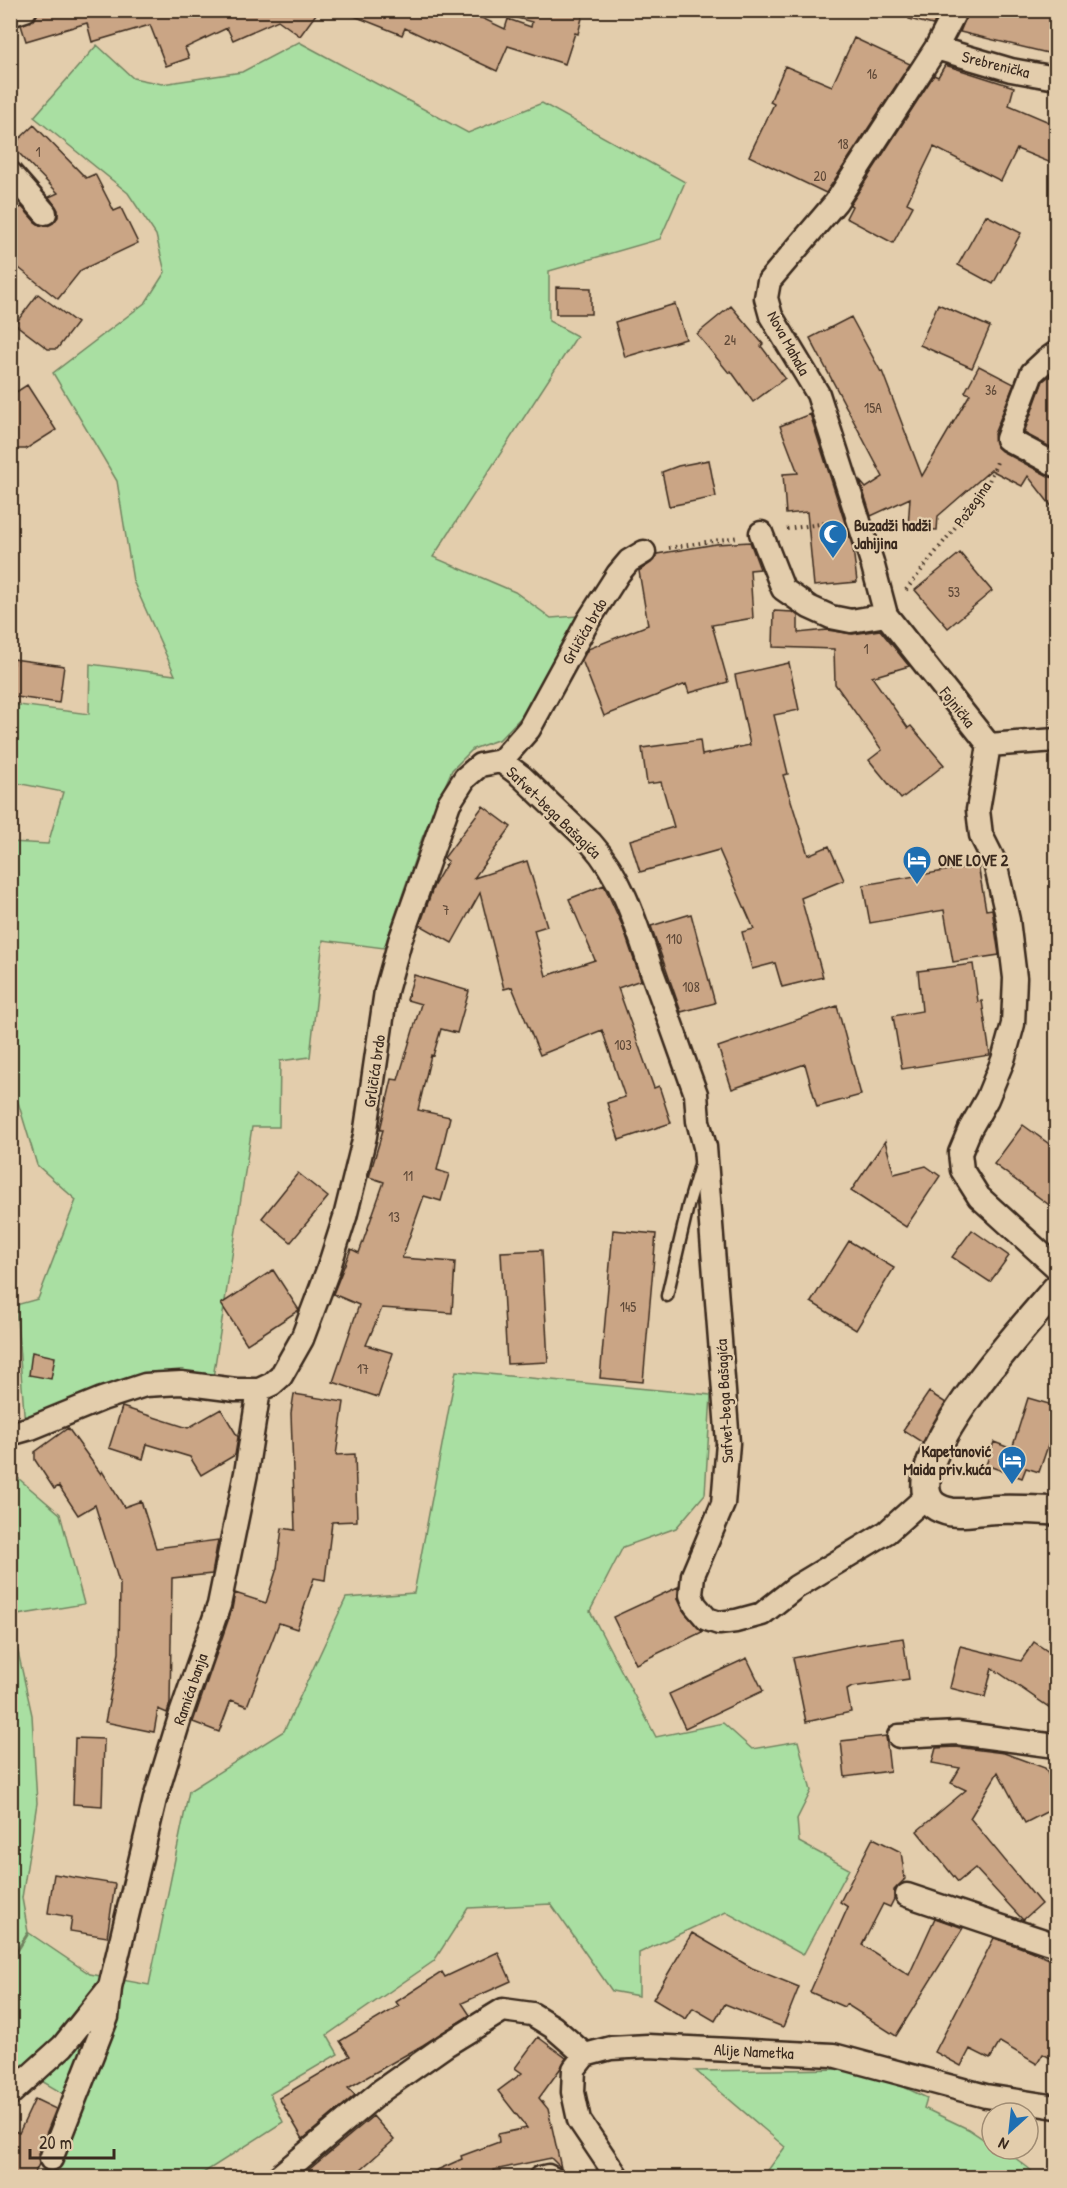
<svg xmlns="http://www.w3.org/2000/svg" width="1067" height="2188" font-family="'Patrick Hand',sans-serif">
<style>
.green{fill:#a9dfa2;stroke:#728460;stroke-width:1.5}
.building{fill:#caa585;stroke:#3b2a1e;stroke-width:1.5}
.lines{fill:none;stroke-linecap:round;stroke-linejoin:round}
.service-casing{stroke:#3b2a1e;stroke-width:15}
.minor-casing{stroke:#3b2a1e;stroke-width:27}
.tertiary-casing{stroke:#3b2a1e;stroke-width:32}
.path{stroke:#3b2a1e;stroke-width:4;stroke-dasharray:1.5 4.5;stroke-linecap:butt}
.service{stroke:#e3cdac;stroke-width:10}
.minor{stroke:#e3cdac;stroke-width:22}
.tertiary{stroke:#e3cdac;stroke-width:27}
.labels{text-anchor:middle;dominant-baseline:central;stroke-width:4.5;stroke-linejoin:round;paint-order:stroke}
.number-label{font-size:14px;fill:#5f4938}
.street-label{font-size:16px;fill:#3b2a1e;stroke:#e3cdac}
.poi-label{font-size:16px;font-weight:bold;fill:#3b2a1e;stroke:#e3cdac;text-anchor:start}
</style>
<rect width="100%" height="100%" fill="#e3cdac"/>
<filter id="ink" filterUnits="userSpaceOnUse"><feTurbulence type="fractalNoise" baseFrequency=".0167" numOctaves="2"/><feDisplacementMap in="SourceGraphic" scale="12" xChannelSelector="R" yChannelSelector="G"/><feConvolveMatrix kernelMatrix="1 2 1 2 8 2 1 2 1" color-interpolation-filters="sRGB"/></filter>
<g filter="url(#ink)">
<path class="green" d="M299 42 468 133 542 103 685 182 660 239 549 271V321L577 336 433 557 515 592 551 618 577 616 529 709 500 739 473 749 452 770 422 838 384 948 323 940 310 1057 280 1061 279 1127H252L213 1378 167 1373 111 1384 25 1426 16 1305 38 1299 76 1200 37 1165 11 1079 10 842 48 844 63 792 11 782V704L89 714 90 664 175 675 133 581 117 481 53 373 146 302 165 272 156 235 128 193 34 117 97 45 133 78 162 84 242 72Z
M456 1371 711 1395 705 1494 676 1528 623 1547 590 1611 656 1737 723 1723 752 1749 798 1741 811 1791 797 1819 799 1842 849 1869 803 1955 726 1912 639 1953V1996L612 1991 551 1904 468 1908 434 1961 327 2035 338 2054 270 2094 283 2122 197 2177H41L69 2097 11 2063V1962L29 1933 90 1974 149 1985 189 1791 284 1731 346 1598 414 1593Z
M11 1474 18 1478 60 1514 84 1604 11 1616Z
M11 1620 32 1715 37 1803 22 1898 28 1932 11 1959Z
M850 2069 889 2080 927 2098 924 2108 968 2129 992 2145V2149C1007 2149 1028 2167 1038 2177H763L785 2147 696 2071Z"/>
<path class="building" d="M46 10H319L300 36 278 20 233 40 227 28 185 48 189 58 166 66 150 25 92 42 87 23 26 41 21 25 35 19 38 13Z
M344 10H465L505 29 508 19 531 27 532 22 517 18 518 10H584L578 34 575 33 565 64 508 46 497 71 405 28 402 35 344 12Z
M910 10H940L933 25 909 19Z
M969 10H1056V55L960 32Z
M854 38 910 64 826 193 749 156 774 104 770 102 785 66 832 86Z
M945 65 1014 87 1009 105 1056 125V165L1017 149 1001 181 934 147 907 203 913 206 893 243 846 218 852 206 850 205 934 75 938 77Z
M34 125 86 178 95 174 114 211 121 208 138 243 81 270 58 299 10 261V212L22 207 35 222 41 226 53 223 58 217V210L49 197 58 193 12 146Z
M986 215 1021 233 993 284 958 265Z
M556 287 591 288V314H556Z
M38 294 77 323 57 349H48L15 324Z
M675 304 686 339 625 357 615 322Z
M938 304 990 327 972 368 920 345Z
M731 306 763 344 761 346 785 378 753 402 731 371 729 373 697 334Z
M851 317 881 372 882 371 922 476 970 394 965 392 979 366 1014 384 994 434 996 446 1001 451 1050 477 1056 478V512L1028 476 1022 486 991 470 938 516 937 530 908 528 910 498 871 516 860 481 866 488 883 477 810 338Z
M1056 371V450L1024 433 1043 381Z
M27 385 56 430 26 449H17L10 439V396Z
M810 414 853 548 857 582 814 586 807 512 786 514 783 474 798 473 780 426Z
M709 460 716 497 669 506 662 472 678 466Z
M750 542 760 569 750 570 753 618 712 625 728 682 689 693 686 684 604 716 582 660 588 649 648 625 639 571 651 563 657 554 716 544Z
M960 553 992 591 948 628 915 590Z
M774 611 793 612 798 616V633L827 630 853 634 880 630 909 666 872 677 908 728 911 726 944 765 901 799 869 760 882 750 835 684 834 649 773 647Z
M13 659 64 666 59 703 10 696Z
M789 663 799 710 774 715 788 774 783 775 808 855 829 846 844 880 801 898 823 977 782 987 775 963 752 969 742 932 754 929 719 850 640 872 630 840 674 827 661 782 647 784 642 748 700 740 702 755 750 745 735 675Z
M483 806 511 827 474 878 527 861 547 926 534 930 546 976 595 960 569 899 604 885 622 925 641 980 618 988 654 1088 659 1086 671 1123 619 1140 607 1103 625 1097 602 1030 540 1055 512 987 504 989 480 893 452 943 420 925 434 885 448 861 444 858Z
M978 865 986 910 992 909 999 955 953 962 944 910 870 923 863 885Z
M691 914 715 1003 681 1012 651 926Z
M973 964 978 1002 982 1001 990 1055 902 1069 893 1016 922 1011 918 971Z
M414 975 469 991 457 1033 441 1029 433 1056 431 1055 418 1110 450 1117 437 1170 449 1174 441 1201 424 1196 402 1258 455 1262 452 1313 382 1308 366 1345 393 1353 378 1397 333 1382 359 1305 333 1294 351 1249 359 1253 384 1182 369 1177 383 1130H380L392 1079 398 1080 421 1004 407 1000Z
M837 1006 861 1095 817 1107 805 1064 732 1089 718 1047Z
M1023 1125 1056 1149V1210L994 1164Z
M885 1141 894 1174 926 1166 940 1176 906 1227 851 1191Z
M298 1173 328 1197 291 1242 262 1218Z
M613 1230 656 1234 643 1382 600 1378Z
M972 1230 1009 1256 990 1282 952 1257Z
M849 1241 894 1268 856 1330 811 1302Z
M542 1250 548 1362 507 1364 501 1252Z
M273 1270 299 1310 247 1344 221 1304Z
M32 1352 55 1357 51 1379 29 1375Z
M929 1392 946 1403 923 1443 903 1430Z
M294 1394 344 1402 336 1455 355 1454 357 1521 332 1522 325 1580 314 1578 297 1629 279 1623 247 1706 231 1700 219 1732 193 1722 232 1609 235 1593 266 1603 277 1568 282 1528 295 1530 291 1413Z
M1028 1398 1056 1406V1442L1050 1440 1039 1472 1026 1468 1022 1478 986 1465 994 1442 1012 1449Z
M122 1407 188 1428 221 1409 238 1437 235 1455 201 1475 190 1457 147 1444 143 1459 109 1448Z
M68 1428 101 1474 102 1471 124 1507 141 1501 156 1548 218 1540 212 1574 172 1578 170 1703 167 1713 158 1709 154 1732 105 1722 119 1653 120 1585 95 1505 78 1515 59 1486 54 1489 35 1460V1452Z
M678 1587V1599L683 1610 702 1632 636 1664 613 1617Z
M903 1638 909 1679 852 1687 847 1690 851 1712 806 1722 793 1658 862 1644Z
M1034 1642 1056 1657V1712L992 1668 985 1697 950 1688 960 1646 1021 1661Z
M747 1658 763 1691 685 1728 669 1694Z
M886 1736 890 1771 845 1777 841 1741Z
M75 1738 104 1739 102 1806 73 1804Z
M956 1747 1004 1753 1045 1768 1056 1790V1807L1025 1823 998 1772 970 1818 1041 1904 1023 1920 975 1868 958 1882 917 1831 966 1790 951 1783 960 1768 932 1763 936 1748Z
M873 1838 901 1852 905 1879 894 1890V1899L890 1907 883 1904 862 1945 909 1975 935 1918 963 1928 896 2036 846 2004 844 2007 810 1992 848 1907 840 1902Z
M54 1874 115 1884 107 1937 70 1931 72 1917 48 1913Z
M692 1933 752 1968 799 1987 783 2027 725 2004 715 2021 693 2008 686 2019 653 1999Z
M994 1938 1031 1951 1056 1962V2061L1043 2054 1037 2064 1000 2042 990 2059 970 2049 961 2066 935 2052Z
M498 1952 511 1981 462 2003 470 2015 423 2045 348 2088 355 2095 303 2139 279 2098 350 2056 340 2041 399 2006 396 2002 442 1972 445 1977Z
M538 2037 566 2058 560 2069 539 2098 548 2109 561 2168 551 2158 494 2170 497 2178H419L462 2159 461 2156 499 2142 498 2134 527 2128 498 2091 522 2073 515 2068Z
M35 2099 56 2109 38 2154 39 2164 32 2178H10V2129L19 2133Z
M373 2116 394 2140 351 2178H299Z"/>
<g class="lines">
<g class="service-casing">
<path id="service" d="M667 1296 688 1206 700 1165"/>
</g>
<g class="minor-casing">
<path id="minor" d="M956 10 936 48 836 202 769 281 766 298 771 316 818 394 872 562 886 615 989 745
M10 15 25 10
M936 48 1011 70 1056 78
M10 173 45 213
M1056 353 1045 361 1032 373 1007 439 1056 465
M761 533 783 589 809 607 831 617 851 621 886 615
M989 745 978 810 981 835 995 863 1008 920 1015 978 1013 1024 1003 1060 987 1099 970 1129 960 1153 962 1170 979 1197 1056 1267
M989 745 1056 740
M501 761 521 776 591 843C623 878 637 927 652 972 667 1012 681 1053 696 1094L698 1121 705 1147 728 1443 723 1504 693 1575 691 1595 695 1605 707 1619 719 1623 736 1621 762 1614 796 1587 887 1532 927 1496
M10 1434 31 1428 102 1399 145 1385 181 1383 236 1390H259L272 1384 281 1376 302 1339 328 1270 345 1217 365 1136 386 991 400 941 449 803 465 778 480 765 501 761 529 729 588 621 618 574 629 561 644 552
M899 1736 957 1733 1056 1746
M907 1895 1056 1945
M10 2094 63 2046 110 1987 155 1799 181 1714 219 1605 246 1473 259 1390
M51 2159 107 2017 110 1988
M277 2178 382 2090 446 2045 503 2010 532 2014 553 2027 585 2055
M540 2178 548 2176 552 2178
M618 2178 579 2120 573 2092 574 2069 585 2055 611 2048 648 2046 833 2055 986 2096 1056 2107"/>
</g>
<g class="tertiary-casing">
<path id="tertiary" d="M1056 1289C1031 1319 891 1470 934 1505 938 1508 946 1511 951 1512 963 1514 976 1511 988 1510 1011 1508 1034 1510 1056 1511"/>
</g>
<path class="path" d="M787 529 833 522
M669 548 738 537
M906 590 986 488 997 462
M10 626 13 627"/>
<use href="#service" class="service"/>
<use href="#minor" class="minor"/>
<use href="#tertiary" class="tertiary"/>
</g>
</g>
<defs>
<g id="mosque-pin" transform="scale(1.5)"><path d="M0 17L-7.5 6A9.5 9.5 0 1 1 7.5 6Z" fill="#1f6fb2" stroke="#e3cdac"/><path d="M3.5-4.9A6 6 0 1 0 3.5 4.9A5 5 0 1 1 3.5-4.9Z" fill="#fff"/></g>
<g id="hotel-pin" transform="scale(1.5)"><path d="M0 17L-7.5 6A9.5 9.5 0 1 1 7.5 6Z" fill="#1f6fb2" stroke="#e3cdac"/><path d="M-6-4.5h1.5V1H6V5H4.5V3h-9V5H-6ZM-4 0a1.8 1.8 0 1 1 3.6 0ZM.5 0V-2.5h3Q6-2.5 6 0Z" fill="#fff"/></g>
</defs>
<g fill-rule="evenodd">
<use href="#mosque-pin" x="833" y="534"/>
<use href="#hotel-pin" x="917" y="860"/>
<use href="#hotel-pin" x="1012" y="1460"/>
</g>
<g class="labels">
<g class="number-label">
<text x="872" y="73">16</text>
<text x="843" y="143">18</text>
<text x="38" y="151">1</text>
<text x="820" y="175">20</text>
<text x="730" y="339">24</text>
<text x="991" y="389">36</text>
<text x="873" y="407">15A</text>
<text x="954" y="591">53</text>
<text x="866" y="648">1</text>
<text x="446" y="909">7</text>
<text x="674" y="938">110</text>
<text x="691" y="986">108</text>
<text x="623" y="1044">103</text>
<text x="408" y="1175">11</text>
<text x="394" y="1216">13</text>
<text x="628" y="1306">145</text>
<text x="363" y="1368">17</text>
</g>
<g class="street-label">
<text transform="translate(996 64) rotate(14)">Srebrenička</text>
<text transform="translate(789 343) rotate(61)">Nova Mahala</text>
<text transform="translate(972 504) rotate(-55)">Požegina</text>
<text transform="translate(584 631) rotate(-60)">Grličića brdo</text>
<text transform="translate(958 707) rotate(52)">Fojnička</text>
<text transform="translate(554 812) rotate(44)">Safvet-bega Bašagića</text>
<text transform="translate(374 1071) rotate(-82)">Grličića brdo</text>
<text transform="translate(724 1401) rotate(-93)">Safvet-bega Bašagića</text>
<text transform="translate(190 1689) rotate(-71)">Ramića banja</text>
<text transform="translate(754 2051) rotate(3)">Alije Nametka</text>
</g>
<g class="poi-label">
<text x="854" y="525">Buzadži hadži<tspan x="854" dy="18">Jahijina</tspan></text>
<text x="938" y="860">ONE LOVE 2</text>
<text x="991" y="1451" text-anchor="end">Kapetanović<tspan x="991" dy="18">Maida priv.kuća</tspan></text>
</g>
</g>
<rect width="1067" height="2188" fill="none" stroke="#e3cdac" stroke-width="36"/>
<rect x="18" y="18" width="1031" height="2152" fill="none" stroke="#3b2a1e" stroke-width="2" filter="url(#ink)"/>
<g transform="translate(1010 2131) rotate(207)"><circle r="28" fill="#e3cdac" stroke="#a08c73" stroke-width="1.5"/>
<path d="M0-4.5L10 22L0 15L-10 22Z" fill="#1f6fb2"/>
<text y="-9" font-size="16" font-weight="bold" text-anchor="middle" fill="#3b2a1e">N</text>
</g>
<path d="M30 2149v9h84v-9" fill="none" stroke="#3b2a1e" stroke-width="3"/>
<text x="39" y="2149" font-size="18" fill="#3b2a1e" stroke="#e3cdac" stroke-width="4.5" paint-order="stroke">20 m</text>
</svg>
